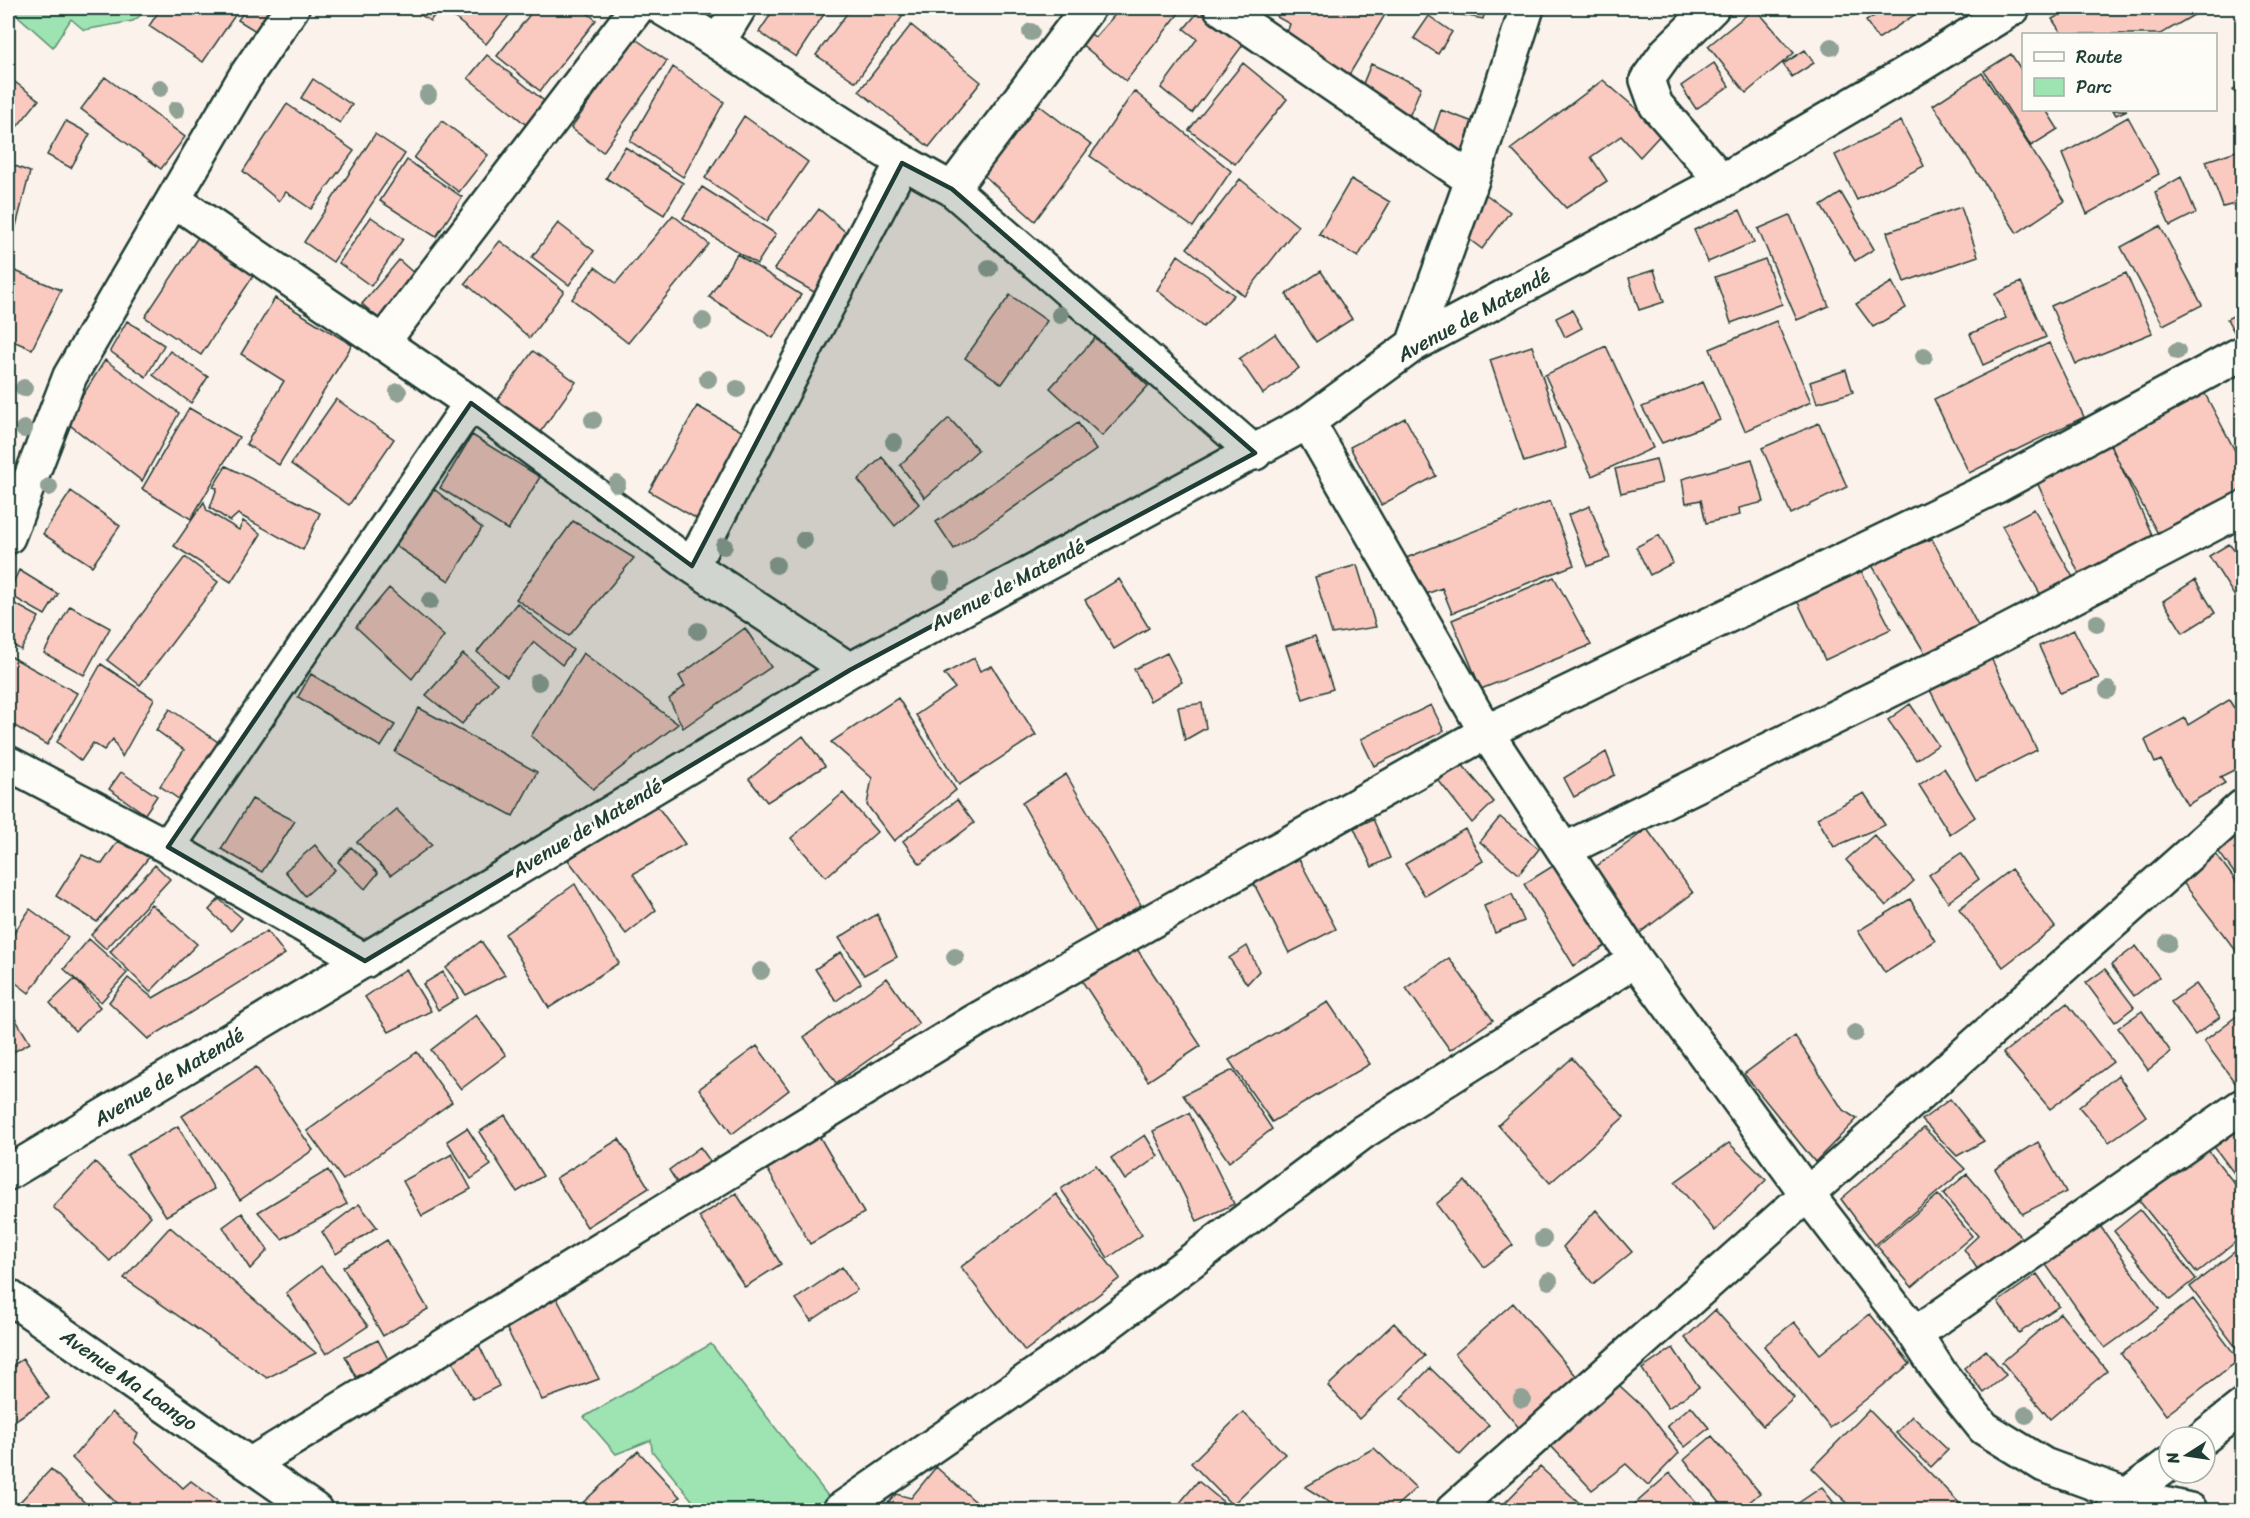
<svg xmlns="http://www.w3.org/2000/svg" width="2250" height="1518" font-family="Sriracha,sans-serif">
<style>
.green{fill:#9de4b2;stroke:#5e9073;stroke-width:1.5}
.building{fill:#facac1;stroke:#1f3d34;stroke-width:1.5}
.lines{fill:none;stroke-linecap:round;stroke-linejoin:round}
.minor-casing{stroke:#1f3d34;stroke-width:38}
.secondary-casing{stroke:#1f3d34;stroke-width:38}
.minor{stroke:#fdfcf7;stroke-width:33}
.secondary{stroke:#fdfcf7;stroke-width:33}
.tree{fill:#90a195}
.marked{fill:#1f3d34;fill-opacity:0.2;stroke:#1f3d34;stroke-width:4.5;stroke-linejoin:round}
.labels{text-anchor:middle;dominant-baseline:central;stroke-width:6;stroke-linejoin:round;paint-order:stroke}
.street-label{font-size:20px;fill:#1f3d34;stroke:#fdfcf7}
</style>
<rect width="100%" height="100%" fill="#fcf2ec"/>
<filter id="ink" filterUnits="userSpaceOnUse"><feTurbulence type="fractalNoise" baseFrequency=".0167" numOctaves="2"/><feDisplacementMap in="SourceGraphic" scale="12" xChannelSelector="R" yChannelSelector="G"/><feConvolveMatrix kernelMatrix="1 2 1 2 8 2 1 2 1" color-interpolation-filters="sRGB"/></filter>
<g filter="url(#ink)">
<path class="green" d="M9 8H150L133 21 84 30 71 19 53 47Z
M711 1344 831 1500 810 1510H700L652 1451 651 1440 616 1454 584 1417Z"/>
<path class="building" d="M161 8H240L203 62 149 26Z
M246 8H283L264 36 238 20Z
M410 8H440L430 21Z
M443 8H515L486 44Z
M535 8H581L596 20 540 91 497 56Z
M775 8H828L796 57 759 32Z
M851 8H898L905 13 856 82 816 55Z
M1006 8H1021L1015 15Z
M1121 8H1183L1126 81 1074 38 1081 27 1095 37Z
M1282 8H1389L1349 75 1284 41 1290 24 1277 17Z
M1426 8H1486L1483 19Z
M1755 8 1794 53 1746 93 1708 46Z
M1887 8H1925L1878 39 1866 21Z
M2073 8H2206L2161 34H2062L2052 19Z
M1199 11 1243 45 1192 113 1161 88 1197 39 1184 29Z
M1429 16 1452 32 1438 54 1414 38Z
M911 25 981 82 929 147 859 91Z
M634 38 667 61 603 152 571 128Z
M1805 50 1814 63 1792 77 1783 64Z
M2011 54 2024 74V110H2046L2058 129 2031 146 1984 71Z
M487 55 548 104 529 127 468 78Z
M1243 63 1287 99 1235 164 1189 130Z
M1714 63 1729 86 1696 109 1681 86Z
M1371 64 1421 87 1409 117 1360 91Z
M673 67 724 102 683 177 630 141Z
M1982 73 2065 201 2017 233 1933 105Z
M8 77 39 100 16 128 8 122Z
M105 77 185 137 161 169 81 109Z
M313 79 352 105 340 123 301 98Z
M1603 80 1663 132 1640 157 1621 136 1591 157 1607 181 1566 208 1511 149Z
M2242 82V102L2233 90Z
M1134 91 1231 171 1193 227 1090 156Z
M1035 102 1091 145 1035 221 978 170Z
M287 104 354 151 311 209 286 192 279 201 243 171Z
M1441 110 1473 122 1462 153 1430 142Z
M2113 110H2127L2116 115Z
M744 116 808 162 767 221 705 178Z
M2128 117 2159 174 2087 214 2062 154Z
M66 121 90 134 71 168 47 155Z
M442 121 488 155 459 192 414 158Z
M1901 121 1924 166 1857 200 1835 155Z
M375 134 405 154 333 262 304 242Z
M625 147 683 183 664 215 606 178Z
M2242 149V202L2223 207 2206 161Z
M407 160 462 197 436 237 380 201Z
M8 163 30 172 15 230 8 228Z
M2181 177 2196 213 2170 226 2155 192Z
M1240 179 1298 226 1244 296 1187 248Z
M1351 179 1390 202 1358 257 1319 234Z
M702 187 776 234 757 264 683 218Z
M1484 193 1510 212 1482 249 1457 230Z
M1841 193 1874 249 1855 261 1821 206Z
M1961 207 1978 256 1904 282 1887 232Z
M819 209 856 241 821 296 774 269Z
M1740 210 1754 242 1708 262 1694 230Z
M673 215 709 244 628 343 572 299 595 267 616 283Z
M1790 215 1829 306 1797 320 1758 229Z
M371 217 403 239 371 286 339 263Z
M558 223 594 251 569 285 532 257Z
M2160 226 2202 305 2163 325 2121 247Z
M198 237 254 275 201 355 145 317Z
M500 241 564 291 530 338 465 283Z
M737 254 801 295 773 338 709 297Z
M1178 255 1234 295 1203 327 1157 290Z
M1765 259 1782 304 1731 323 1715 277Z
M399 260 425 283 389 327 362 304Z
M8 268 61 290 32 349 8 339Z
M1654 270 1664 302 1639 310 1629 278Z
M1321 271 1352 319 1316 342 1286 294Z
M2126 273 2152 333 2076 364 2051 306Z
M1892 282 1906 308 1873 327 1856 304Z
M2021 282 2046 337 1983 365 1970 334 2006 318 1995 294Z
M1010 295 1047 321 1002 384 965 358Z
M275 298 352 345 279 465 246 444 284 381 241 354Z
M1572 310 1582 328 1565 337 1556 318Z
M2242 311V346L2227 319Z
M127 321 164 345 146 377 110 351Z
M1776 321 1811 402 1745 431 1710 349Z
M1275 334 1299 368 1263 394 1239 359Z
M1096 337 1148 386 1102 436 1050 388Z
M2049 343 2084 417 1969 473 1934 399Z
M1532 346 1566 448 1524 462 1490 360Z
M1606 346 1653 448 1592 476 1545 375Z
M170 351 208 377 191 403 153 375Z
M533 351 576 382 536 438 493 406Z
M105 360 179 413 142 481 66 422Z
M1846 370 1853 392 1817 403 1810 382Z
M1703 382 1720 420 1662 443 1642 407Z
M2204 392 2242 464V497L2162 541 2109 444Z
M336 399 394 439 349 505 291 464Z
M697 406 752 437 704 523 649 491Z
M189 408 239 437 191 519 142 489Z
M949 418 978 450 925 498 900 465Z
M1405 418 1436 476 1381 505 1350 447Z
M1078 423 1096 450 954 549 936 522Z
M1819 423 1847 487 1791 514 1762 448Z
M472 435 540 477 508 530 440 488Z
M2111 445 2154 539 2079 574 2036 480Z
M882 457 919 504 895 526 858 480Z
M1656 459 1662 483 1621 493 1615 469Z
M1752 459 1764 502 1739 508 1740 515 1706 523 1701 500 1686 503 1682 479Z
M226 466 320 513 303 550 238 514 230 521 210 508 217 488 213 487Z
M434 489 482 528 449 581 391 543Z
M71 491 120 526 92 566 43 534Z
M1550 501 1574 565 1452 613 1442 588 1416 598 1401 560Z
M204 502 207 511 239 530 243 521 261 534 231 582 174 546Z
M1590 506 1610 558 1588 566 1568 515Z
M2034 509 2079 588 2047 606 2002 526Z
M573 521 634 558 569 636 516 599Z
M1659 535 1673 563 1650 575 1636 547Z
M1932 539 1978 626 1926 655 1870 562Z
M2229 544 2242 560V608L2209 556Z
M185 557 218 582 140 685 107 660Z
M1357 565 1376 627 1332 634 1315 577Z
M1858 565 1891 629 1825 660 1794 594Z
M19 570 58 594 45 615 8 594Z
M1554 577 1591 645 1481 689 1452 620Z
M1119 579 1149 628 1114 649 1085 600Z
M2195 580 2215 613 2183 633 2163 601Z
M389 588 444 636 412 679 356 627Z
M8 600 39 617 21 650 8 642Z
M517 603 573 650 562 665 534 642 507 677 477 652Z
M70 606 110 628 84 675 44 653Z
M745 628 771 667 683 728 669 699 685 686 679 676Z
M2074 630 2099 678 2060 693 2039 646Z
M1315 636 1333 689 1303 699 1286 646Z
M583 653 678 724 593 789 531 736Z
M1167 653 1182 682 1150 701 1134 669Z
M463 654 497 683 462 724 426 695Z
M8 655 77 693 47 745 8 722Z
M1990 656 2037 750 1976 781 1928 686Z
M974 658 980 671 992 666 1036 735 959 785 916 715 955 688 944 674Z
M101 664 154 699 122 757 113 739 104 750 93 743 81 761 57 742Z
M311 674 395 725 381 747 298 697Z
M898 698 956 790 894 841 867 805 872 778 831 742Z
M2229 700 2234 708 2242 701V766L2220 777 2225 783 2187 805 2161 760 2155 763 2145 740 2185 718 2188 725Z
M1202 703 1206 728 1185 740 1178 707Z
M1910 704 1938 745 1916 760 1888 720Z
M1431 705 1444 731 1374 766 1361 739Z
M419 708 537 772 513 816 395 752Z
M170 709 218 742 180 800 160 786 184 750 156 730Z
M803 736 825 766 767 802 749 779Z
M1606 752 1615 775 1574 797 1564 778Z
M1460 762 1494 802 1472 823 1439 781Z
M1944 768 1975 817 1950 834 1919 785Z
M121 772 157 796 145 814 109 789Z
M1066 774 1141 905 1096 932 1022 803Z
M843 793 877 832 826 877 791 838Z
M1864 793 1885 825 1834 847 1817 818Z
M252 799 295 821 262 872 221 849Z
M957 800 974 823 920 864 903 841Z
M655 803 685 844 633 874 656 910 626 934 568 860Z
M396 809 432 845 391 875 357 842Z
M1500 817 1539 849 1519 874 1480 842Z
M1373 819 1390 858 1372 867 1354 828Z
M2242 827V884L2216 848Z
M1465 829 1483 861 1425 896 1405 864Z
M1647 829 1693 893 1633 938 1586 874Z
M1874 835 1914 881 1886 906 1846 860Z
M118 841 150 856 97 922 56 896 82 855 102 864Z
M315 845 335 870 305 896 285 871Z
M351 847 378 873 365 889 338 862Z
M1961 853 1979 879 1948 902 1929 875Z
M2215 853 2242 889V948L2237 952 2181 880Z
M1299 859 1336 929 1289 953 1253 882Z
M1561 861 1610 943 1574 966 1524 884Z
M155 865 170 879 106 949 91 935Z
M2011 869 2055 927 2003 967 1959 909Z
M575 884 619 963 549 1008 505 934Z
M1512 894 1524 921 1495 933 1484 906Z
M219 899 242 918 231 931 209 910Z
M1910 899 1935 941 1885 973 1858 931Z
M151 904 197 944 150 992 110 952Z
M30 909 68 937 29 993 8 977V942Z
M877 914 897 957 864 975 839 938Z
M267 931 285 954 148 1039 109 1002 128 978 153 998Z
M89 939 127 973 101 1002 64 969Z
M481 941 505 975 466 995 446 968Z
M1133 943 1201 1046 1148 1081 1080 978Z
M1247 946 1259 971 1247 984 1229 958Z
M2136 946 2159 977 2134 996 2111 965Z
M841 952 861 983 836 1001 815 969Z
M1449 958 1493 1020 1450 1050 1406 988Z
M406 969 431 1011 389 1032 365 997Z
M2105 969 2134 1007 2115 1022 2086 983Z
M443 972 458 998 438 1010 423 984Z
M887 978 919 1024 836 1083 804 1037Z
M75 979 100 1007 75 1031 50 1003Z
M2196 984 2220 1017 2195 1035 2171 1002Z
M1328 1002 1370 1064 1272 1122 1229 1060Z
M2067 1003 2113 1062 2050 1109 2003 1053Z
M8 1007 30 1043 8 1055Z
M2142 1011 2171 1052 2148 1070 2118 1028Z
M476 1015 506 1055 461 1089 431 1050Z
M2238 1015 2242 1022V1079L2236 1084 2204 1041Z
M1795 1036 1843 1110 1857 1119 1815 1162 1744 1074Z
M757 1046 789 1090 732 1134 699 1089Z
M417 1052 452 1102 343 1180 307 1131Z
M1572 1058 1624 1117 1550 1183 1498 1125Z
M256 1067 313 1150 240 1200 182 1116Z
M1233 1070 1272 1129 1229 1162 1183 1095Z
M2118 1075 2146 1116 2109 1142 2079 1107Z
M1950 1099 1984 1141 1957 1156 1922 1120Z
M1189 1113 1234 1204 1197 1221 1153 1131Z
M505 1115 543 1176 517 1192 479 1132Z
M2242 1124V1184L2212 1144Z
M178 1126 214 1189 166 1216 127 1155Z
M467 1128 491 1165 471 1179 447 1141Z
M1924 1128 1965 1169 1875 1245 1841 1199Z
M818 1134 864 1213 810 1244 765 1165Z
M1145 1135 1158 1156 1125 1180 1111 1158Z
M619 1139 649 1188 587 1227 556 1178Z
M2038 1142 2066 1192 2022 1214 1995 1169Z
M1729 1143 1766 1180 1715 1231 1675 1182Z
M2204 1145 2242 1193V1237L2197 1273 2137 1198Z
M700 1147 713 1165 679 1186 669 1170Z
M452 1154 471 1189 422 1216 403 1181Z
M95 1162 151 1216 110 1261 53 1207Z
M1096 1165 1142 1235 1108 1258 1061 1189Z
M328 1170 347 1204 282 1239 258 1212Z
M1967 1174 2023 1240 1978 1270 1964 1249 1978 1236 1943 1194Z
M1465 1181 1513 1245 1484 1267 1436 1204Z
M736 1193 781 1264 745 1287 699 1217Z
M1056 1194 1120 1278 1025 1351 961 1267Z
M1938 1195 1972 1236 1912 1287 1877 1246Z
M359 1204 377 1227 336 1254 322 1232Z
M1596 1210 1632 1252 1593 1284 1563 1247Z
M2140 1210 2196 1279 2170 1300 2114 1231Z
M242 1213 268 1250 250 1269 223 1227Z
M2098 1223 2159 1309 2105 1348 2044 1262Z
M170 1227 316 1353 267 1378 124 1278Z
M387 1240 428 1309 383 1336 343 1267Z
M2242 1246V1347L2238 1350 2190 1287Z
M321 1266 368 1326 326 1354 286 1293Z
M842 1267 857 1290 811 1321 796 1299Z
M2037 1274 2059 1306 2019 1333 1998 1302Z
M553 1291 599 1379 542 1400 504 1323Z
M2193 1299 2239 1360 2166 1415 2121 1354Z
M1513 1303 1579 1379 1521 1430 1455 1354Z
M1715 1310 1794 1398 1763 1426 1685 1338Z
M2060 1313 2107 1371 2050 1419 2002 1362Z
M1870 1314 1910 1364 1830 1428 1764 1346 1794 1322 1820 1354Z
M1394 1323 1425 1356 1359 1419 1328 1386Z
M378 1340 389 1361 356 1377 345 1356Z
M479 1345 499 1386 473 1399 451 1359Z
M1673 1348 1699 1387 1668 1408 1642 1369Z
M1986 1350 2006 1375 1984 1393 1964 1368Z
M23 1359 49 1398 8 1425V1368Z
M1430 1368 1489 1425 1460 1455 1401 1398Z
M1608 1375 1646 1410 1679 1453 1648 1485 1626 1464 1592 1490 1539 1433Z
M1691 1406 1709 1428 1685 1447 1667 1426Z
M1869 1410 1966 1510H1854L1812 1468Z
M112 1412 138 1434 134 1442 183 1488 191 1481 219 1502 212 1510H123L72 1458Z
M1243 1412 1285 1454 1232 1505 1191 1463Z
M1912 1416 1948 1450 1931 1467 1896 1433Z
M1712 1436 1760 1493 1740 1510H1726L1684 1460Z
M1374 1448 1416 1488 1392 1510H1341L1305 1487Z
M638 1451 680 1497 666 1510H575Z
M936 1467 985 1510H882L896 1494 911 1498Z
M1540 1467 1586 1509 1498 1510Z
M51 1469 92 1510H21L16 1506Z
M1670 1473 1698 1505 1691 1510H1628Z
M1198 1481 1233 1510H1174Z
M1822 1487 1839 1510H1788Z"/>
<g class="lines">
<g class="minor-casing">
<path id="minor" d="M662 8C760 66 851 136 952 189L1255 453
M1221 8 1472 180
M1712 8 1667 52 1647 80 1656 105 1722 181
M719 41 739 8
M952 189 1088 8
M174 200 471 403 692 566 850 670
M382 343 637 8
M1413 345 1472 180 1527 8
M1308 422 1486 732 1636 960 1807 1194 1915 1334 1940 1373 1984 1428 2044 1465 2129 1496 2190 1510
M8 537 70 376 245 77 292 8
M692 566 902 163
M8 763 168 847 365 961
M168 847 471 403
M1564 850 1948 662 2242 509
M8 1173 850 670 1308 422 1413 345 1722 181 1922 64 2013 8
M1915 1334 2242 1106
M2204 1437 2242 1407
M251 1464 975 1021 1486 732 1995 487 2242 353
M2115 1504 2169 1464
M840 1510 1094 1334 1363 1132 1636 960
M1453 1510 2242 807"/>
</g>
<g class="secondary-casing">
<path id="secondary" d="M8 1296 315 1510"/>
</g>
<use href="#minor" class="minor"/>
<use href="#secondary" class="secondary"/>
</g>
<g class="tree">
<circle cx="1031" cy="32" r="9"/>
<circle cx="1831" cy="47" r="9"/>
<circle cx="160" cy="88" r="9"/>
<circle cx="428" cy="95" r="9"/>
<circle cx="176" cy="110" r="9"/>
<circle cx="989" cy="268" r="9"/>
<circle cx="1060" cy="315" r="9"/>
<circle cx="703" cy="321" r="9"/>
<circle cx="2177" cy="351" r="9"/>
<circle cx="1924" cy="356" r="9"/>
<circle cx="708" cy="379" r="9"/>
<circle cx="24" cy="388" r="9"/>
<circle cx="737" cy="389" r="9"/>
<circle cx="398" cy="392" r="9"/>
<circle cx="593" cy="420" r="9"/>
<circle cx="24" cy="429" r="9"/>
<circle cx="894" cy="442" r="9"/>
<circle cx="617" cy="484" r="9"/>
<circle cx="49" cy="487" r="9"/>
<circle cx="804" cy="540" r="9"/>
<circle cx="724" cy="546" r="9"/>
<circle cx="776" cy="565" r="9"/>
<circle cx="942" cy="581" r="9"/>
<circle cx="430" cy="601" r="9"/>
<circle cx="2097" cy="623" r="9"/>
<circle cx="698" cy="631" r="9"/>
<circle cx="538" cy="682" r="9"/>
<circle cx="2108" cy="690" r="9"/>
<circle cx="2168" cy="943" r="9"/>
<circle cx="955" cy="957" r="9"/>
<circle cx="761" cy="971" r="9"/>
<circle cx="1855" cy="1033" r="9"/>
<circle cx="1543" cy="1239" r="9"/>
<circle cx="1549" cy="1281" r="9"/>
<circle cx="1522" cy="1399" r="9"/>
<circle cx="2026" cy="1415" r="9"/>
</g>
</g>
<path class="marked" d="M902 163 952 189 1255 453 850 670 365 961 168 847 471 403 692 566Z"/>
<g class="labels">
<g class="street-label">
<text transform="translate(1474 315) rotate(-29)">Avenue de Matendé</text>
<text transform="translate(1008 585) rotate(-28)">Avenue de Matendé</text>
<text transform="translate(587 828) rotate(-31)">Avenue de Matendé</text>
<text transform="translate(169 1077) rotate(-31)">Avenue de Matendé</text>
<text transform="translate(129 1380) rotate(35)">Avenue Ma Loango</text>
</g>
</g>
<rect width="2250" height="1518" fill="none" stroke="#fdfcf7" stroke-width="30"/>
<rect x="15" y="15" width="2220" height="1488" fill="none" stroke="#1f3d34" stroke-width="2" filter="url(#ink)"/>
<rect x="2022" y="33" width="195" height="78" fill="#fdfcf7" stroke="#a4b0a9" stroke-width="1.5"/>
<rect x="2034" y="52" width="30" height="9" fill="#fdfcf7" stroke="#a4b0a9" stroke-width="1.5"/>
<text x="2076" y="63" font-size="18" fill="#1f3d34">Route</text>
<rect x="2034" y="78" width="30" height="18" fill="#9de4b2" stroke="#a4b0a9" stroke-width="1.5"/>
<text x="2076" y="93" font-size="18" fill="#1f3d34">Parc</text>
<g transform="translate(2187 1455) rotate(258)"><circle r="28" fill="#fdfcf7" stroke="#a4b0a9" stroke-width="1.5"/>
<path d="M0-4.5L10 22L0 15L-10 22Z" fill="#1f3d34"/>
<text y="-9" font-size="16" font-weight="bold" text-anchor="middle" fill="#1f3d34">N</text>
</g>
</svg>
